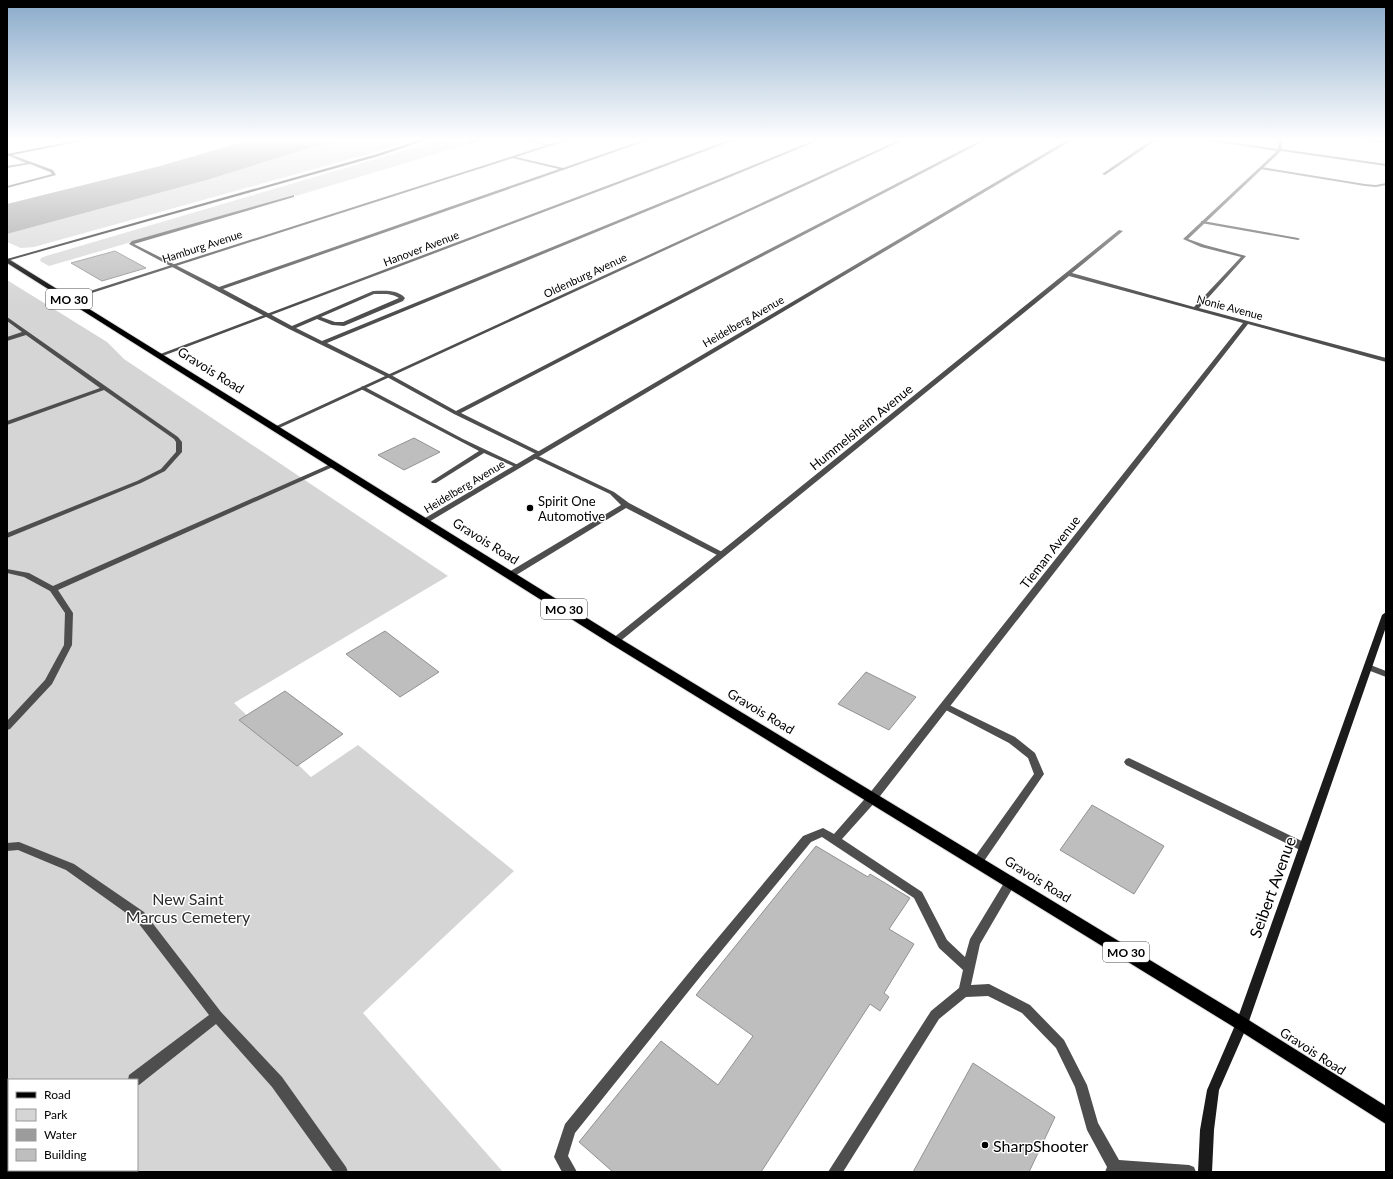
<svg xmlns="http://www.w3.org/2000/svg" width="1393" height="1179" font-family="Lato,sans-serif">
<style>
.green{fill:#d5d5d5;fill-rule:evenodd}
.water{fill:#9c9c9c}
.building{fill:#bebebe;stroke:#929292}
.lines{fill:none;stroke-linecap:round;stroke-linejoin:round}
.primary-casing{stroke:#dbdbdb;stroke-width:2}
.path{stroke:#707070;stroke-width:1;stroke-dasharray:0.5 1;stroke-linecap:butt}
.lane{fill:#4e4e4e;fill-rule:evenodd}
.street{fill:#4e4e4e;fill-rule:evenodd}
.secondary{fill:#1b1b1b;fill-rule:evenodd}
.primary{fill:#000;fill-rule:evenodd}
.poi-dot{fill:#000;stroke:#fff;stroke-width:1.5}
.labels{text-anchor:middle;dominant-baseline:central;stroke-width:3;stroke-linejoin:round;paint-order:stroke}
.far-street-label{font-size:11px;fill:#000;stroke:#fff}
.shield{fill:#fff;stroke:#4c4c4c;stroke-width:1}
.shield-label{font-size:12px;font-weight:bold;fill:#000}
.street-label{font-size:13px;fill:#000;stroke:#fff}
.poi-label{font-size:13px;fill:#000;stroke:#fff;text-anchor:start}
.near-street-label{font-size:16px;fill:#000;stroke:#fff}
.near-park-label{font-size:16px;fill:#2c2c2c;stroke:#fff}
.near-poi-label{font-size:16px;fill:#000;stroke:#fff;text-anchor:start}
</style>
<rect width="100%" height="100%" fill="#fff"/>
<path class="green" d="M338 139H415L372 153 34 247 21 248 7 242V234L207 180Z
M438 139H485L296 196 293 195 49 266 40 261 41 258 46 256 403 151Z
M7 280 107 342 124 359 448 576 234 703 311 777 358 745 514 871 363 1013 503 1172H7ZM9 1080H137V1170H9Z"/>
<path class="water" d="M253 139H338L207 180 7 234V204L160 166Z"/>
<path class="building" d="M115 251 146 268 102 281 71 263Z
M414 438 440 452 404 470 378 455Z
M385 631 439 672 400 697 346 654Z
M866 672 916 697 889 730 838 704Z
M285 691 343 734 297 766 239 720Z
M1092 805 1164 846 1134 894 1060 850Z
M816 846 868 877 870 874 910 898 889 929 914 944 884 993 889 997 880 1011 870 1004 761 1172H613L579 1142 661 1041 718 1085 753 1036 696 995Z
M973 1063 1055 1117 1029 1172H913Z"/>
<g class="lines">
<g class="primary-casing">
<path id="primary" d="M7 258 619 638 1247 1019 1386 1106V1124L1237 1029 611 644 7 263Z"/>
</g>
<path class="path" d="M439 144 454 139"/>
<path class="lane" d="M478 139H484L469 144 467 143Z
M521 139H528L552 145 550 146Z
M646 139H652L223 289 292 326 373 291C384 291 397 289 405 298L403 301 344 326 332 325 317 319 296 328 322 341 817 139H822L327 343 391 375 456 411 983 139H988L461 413 540 452 541 453 538 455 454 414 387 377 289 329 129 244 132 241 294 195V197L134 244 219 287 559 169 512 158V156L563 168ZM374 294C383 294 392 293 399 298L343 322H335L321 317Z
M1153 139H1158L1105 175 1102 174Z
M1354 139 1386 141V143L1356 140Z
M7 153 53 170 56 175 7 188V186L52 174 50 172 30 164 7 168V166L26 163 7 155Z
M1261 167 1365 184 1376 185 1386 183V185L1376 187 1365 186 1260 169Z
M1203 221 1298 238 1300 239 1298 240 1201 223V221Z
M7 317 178 437 182 442V452L165 471 141 483 7 538V533L137 481 161 469 176 452V442L174 439 104 390 7 425V421L100 388 26 335 7 341V337L22 332 7 321Z
M363 386 463 439 520 466 519 467H515L484 453 436 483H432L431 482 432 481 479 451 361 389V387Z
M534 454 614 492 629 503 726 554 725 556H719L626 508 513 577H507L506 575 507 573 621 505 610 494 532 457 531 456Z
M333 463 336 465 335 466 58 590 73 613 72 645 52 684 10 729 7 730V721L45 680 64 645 65 613 50 591 24 577 7 573V569L29 573 53 586Z
M945 703 1015 737 1035 753 1044 774 982 864 978 866 974 864 973 861 974 858 1034 774 1028 758 1009 743 942 708 940 706 942 704Z
M1129 758 1308 844 1309 847 1308 850 1304 851 1300 850 1126 765 1124 762 1126 759Z
M873 793 877 794 878 797 877 800 842 839 922 892 947 940 965 957 970 939 1007 878 1011 876 1015 878 1016 881 1015 884 980 944 971 985 989 984 1030 1005 1064 1040 1087 1085 1098 1123 1119 1160 1189 1165 1194 1167 1196 1172H1105L1107 1167 1087 1130 1075 1087 1056 1048 1022 1013 988 996 966 997 939 1019 843 1172H828L931 1011 959 988 963 970 939 948 914 898 822 837 811 842 704 972 575 1133 568 1156 577 1172H562L554 1157 565 1124 696 964 803 836 823 828 834 834 869 794Z
M19 842 74 864 144 912 221 1012 282 1077 346 1167 348 1172H333L272 1087 216 1024 139 1085H137V1080H128L129 1075 209 1015 136 920 66 870 18 850 7 851V843Z
M9 1167V1170H24L23 1172H7Z"/>
<path class="street" d="M566 139H572L70 300 65 299Z
M731 139H737L160 357 155 356Z
M901 139H906L277 429H273L272 428Z
M1069 139H1074L427 523H421L420 521Z
M1198 139H1208L1278 149 1279 139H1283L1282 149 1386 164V166L1281 151 1188 239 1205 245 1246 256 1199 308 1386 358V362L1248 324 877 800 873 801 869 800 868 797 869 794 1243 323 1069 276 618 643H612L611 641 612 639 1119 230 1123 231 1072 273 1194 307 1241 257 1201 247 1183 239 1277 151Z
M1368 664 1386 671V677L1365 669 1364 667 1365 665Z"/>
<path class="secondary" d="M84 139H92L7 156V154Z
M423 139H429L379 156 7 261V259L377 154Z
M1386 612V627L1248 1024 1219 1090 1214 1130 1212 1172H1198L1200 1130 1207 1090 1236 1023 1382 615Z"/>
<use href="#primary" class="primary"/>
</g>
<linearGradient id="sky" x2="0" y2="1"><stop stop-color="#89aaca"/><stop offset="0.46" stop-color="#fff"/><stop offset="1" stop-color="#fff" stop-opacity="0"/></linearGradient>
<rect width="1393" height="304" fill="url(#sky)"/>
<g class="poi-dot">
<circle cx="530" cy="508" r="4"/>
<circle cx="985" cy="1145" r="4"/>
</g>
<g class="labels">
<g class="far-street-label">
<text transform="translate(202 246) rotate(-18)">Hamburg Avenue</text>
<text transform="translate(421 248) rotate(-21)">Hanover Avenue</text>
<text transform="translate(585 275) rotate(-25)">Oldenburg Avenue</text>
<text transform="translate(1230 307) rotate(15)">Nonie Avenue</text>
<text transform="translate(743 321) rotate(-30)">Heidelberg Avenue</text>
<text transform="translate(464 486) rotate(-31)">Heidelberg Avenue</text>
</g>
<g class="shield">
<rect x="46" y="289" width="46" height="20" rx="3"/>
<rect x="541" y="599" width="46" height="20" rx="3"/>
<rect x="1103" y="942" width="46" height="20" rx="3"/>
</g>
<g class="shield-label">
<text x="69" y="299">MO 30</text>
<text x="564" y="609">MO 30</text>
<text x="1126" y="952">MO 30</text>
</g>
<g class="street-label">
<text transform="translate(211 370) rotate(32)">Gravois Road</text>
<text transform="translate(861 427) rotate(-39)">Hummelsheim Avenue</text>
<text transform="translate(486 541) rotate(32)">Gravois Road</text>
<text transform="translate(1050 552) rotate(-52)">Tieman Avenue</text>
<text transform="translate(761 711) rotate(31)">Gravois Road</text>
<text transform="translate(1038 879) rotate(32)">Gravois Road</text>
<text transform="translate(1313 1051) rotate(33)">Gravois Road</text>
</g>
<g class="poi-label">
<text x="538" y="501">Spirit One<tspan x="538" dy="15">Automotive</tspan></text>
</g>
<g class="near-street-label">
<text transform="translate(1272 887) rotate(-70)">Seibert Avenue</text>
</g>
<g class="near-park-label">
<text x="188" y="898">New Saint<tspan x="188" dy="18">Marcus Cemetery</tspan></text>
</g>
<g class="near-poi-label">
<text x="993" y="1145">SharpShooter</text>
</g>
</g>
<rect width="1393" height="1179" fill="none" stroke="#000000" stroke-width="16"/>
<rect x="8" y="1079" width="130" height="92" fill="#ffffff" stroke="#999999"/>
<rect x="16" y="1092" width="20" height="6" fill="#000000" stroke="#999999"/>
<text x="44" y="1099" font-size="12" fill="#000000">Road</text>
<rect x="16" y="1109" width="20" height="12" fill="#d5d5d5" stroke="#999999"/>
<text x="44" y="1119" font-size="12" fill="#000000">Park</text>
<rect x="16" y="1129" width="20" height="12" fill="#9c9c9c" stroke="#999999"/>
<text x="44" y="1139" font-size="12" fill="#000000">Water</text>
<rect x="16" y="1149" width="20" height="12" fill="#bebebe" stroke="#999999"/>
<text x="44" y="1159" font-size="12" fill="#000000">Building</text>
</svg>
